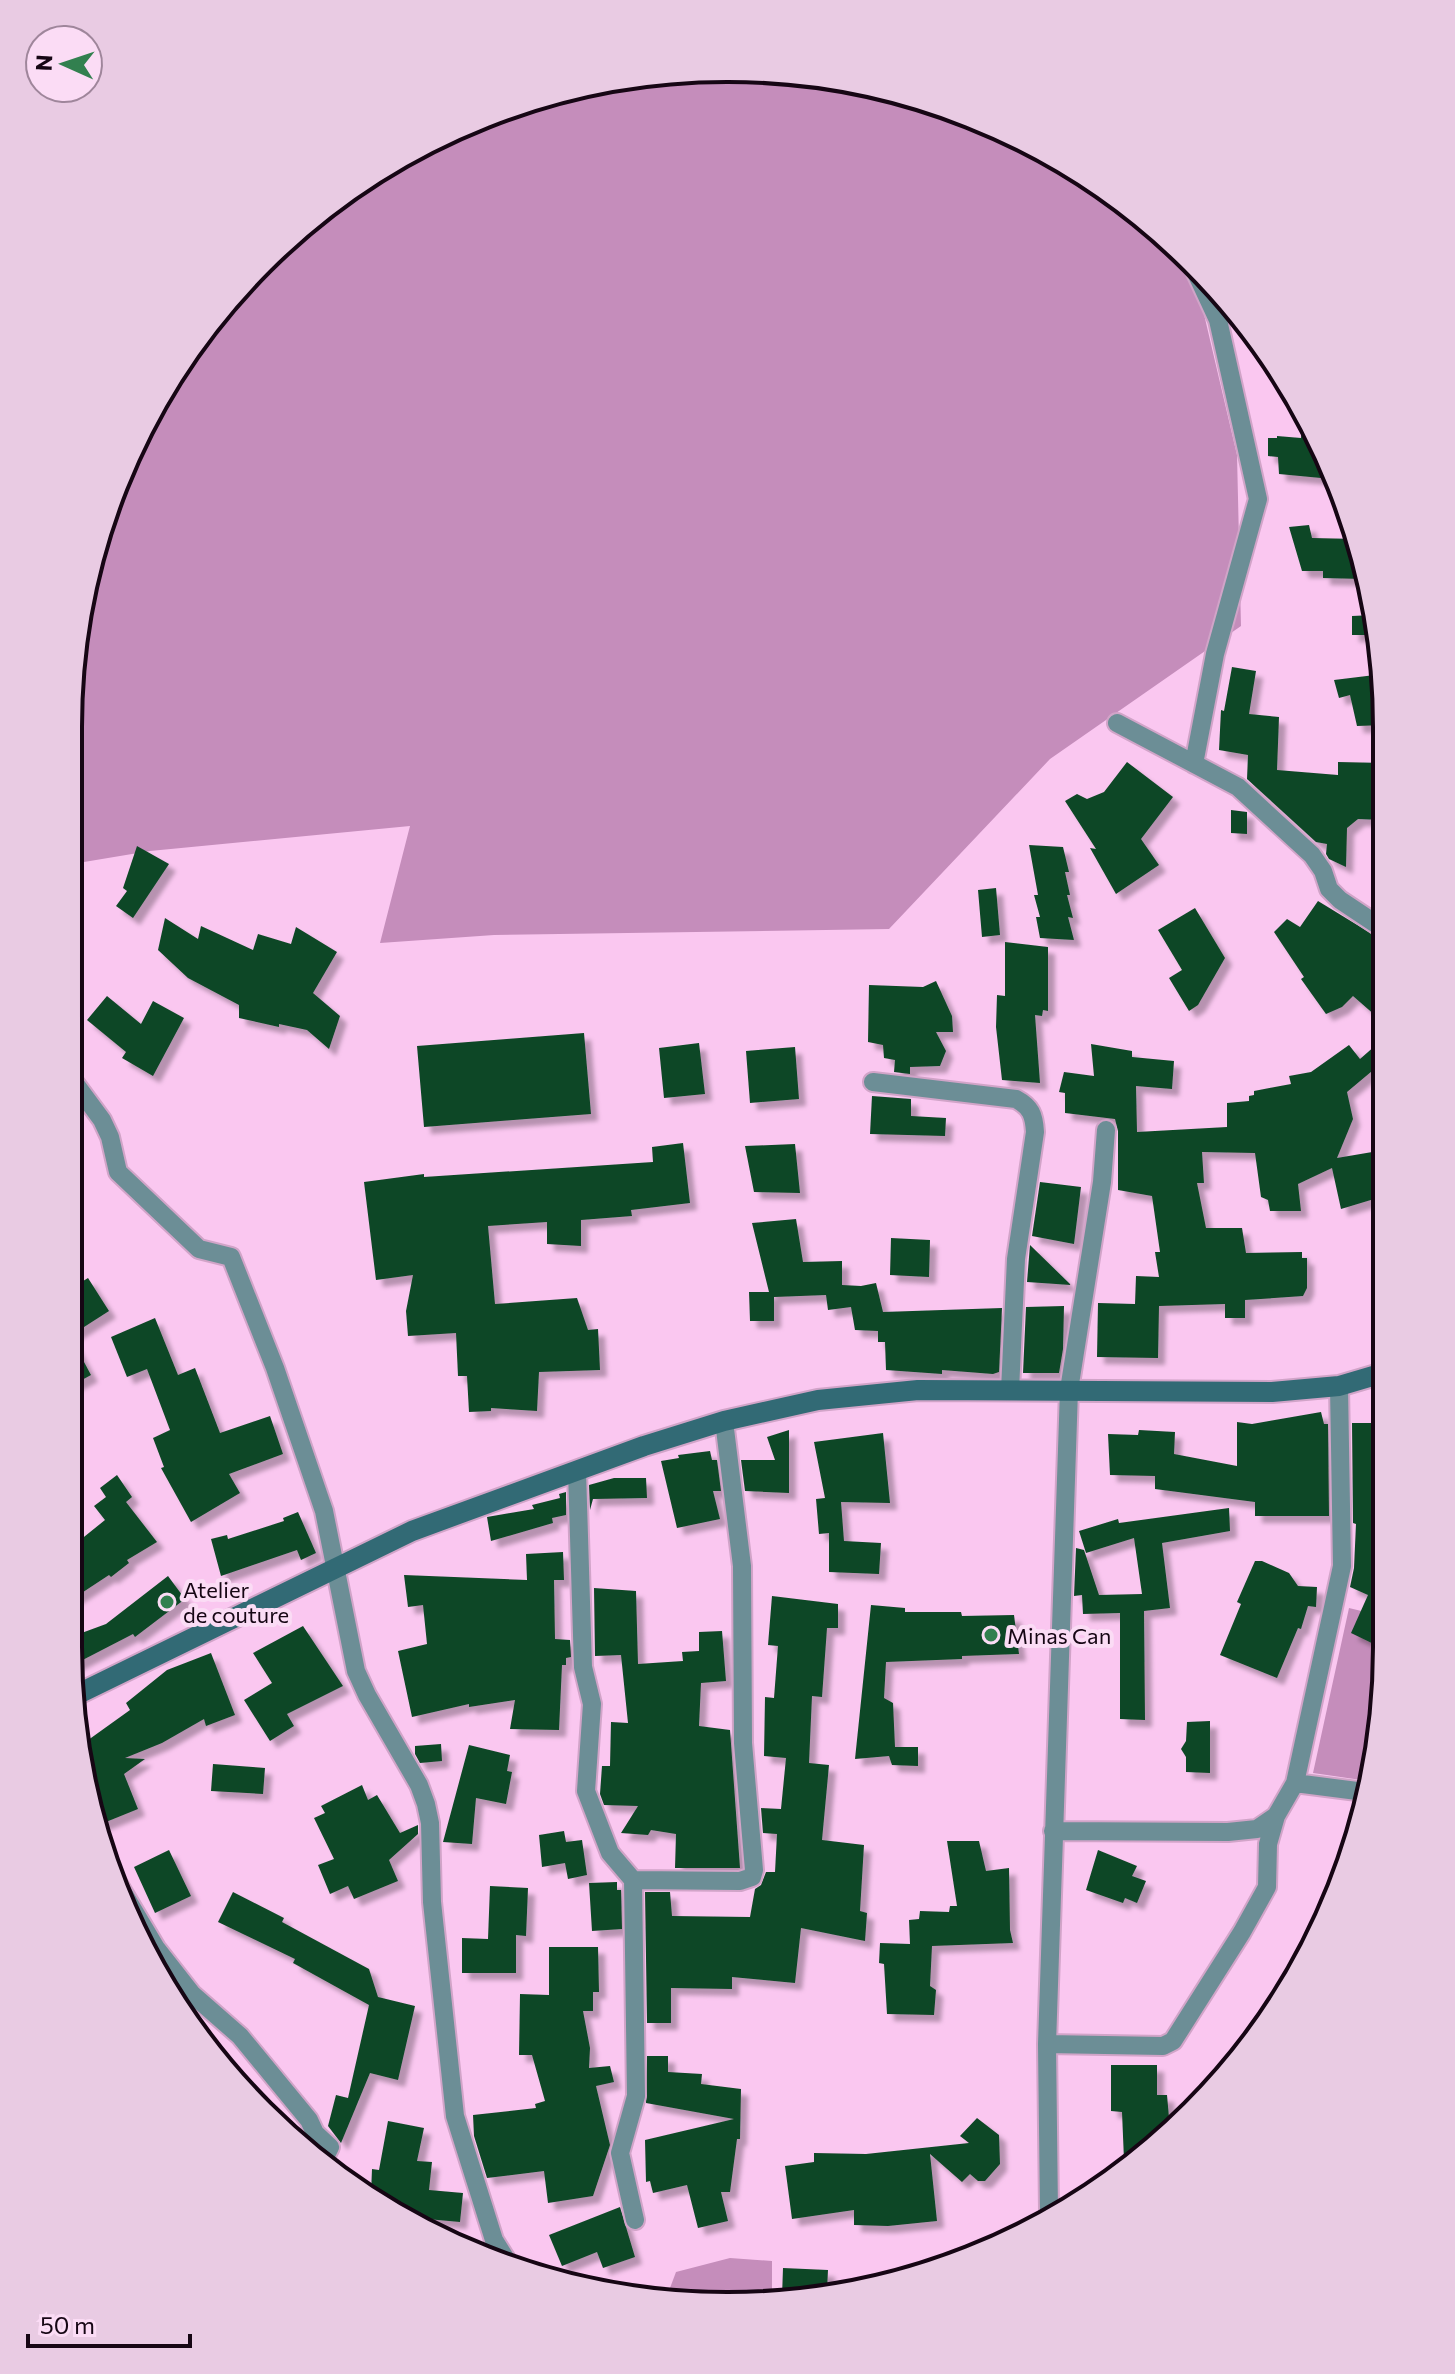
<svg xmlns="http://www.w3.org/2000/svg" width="1455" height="2374" font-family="Commissioner,sans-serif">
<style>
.forest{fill:#c58dbb}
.building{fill:#0f4626;filter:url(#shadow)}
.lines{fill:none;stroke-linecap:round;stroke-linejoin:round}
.minor-casing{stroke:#d1a4c8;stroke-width:22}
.secondary-casing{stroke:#d1a4c8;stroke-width:24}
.minor{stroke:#6c8e96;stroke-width:18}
.secondary{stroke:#326a75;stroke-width:20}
.poi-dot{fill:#32804f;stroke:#fbdcf5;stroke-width:3}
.labels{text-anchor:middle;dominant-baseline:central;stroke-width:8;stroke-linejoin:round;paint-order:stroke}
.poi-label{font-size:22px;fill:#160614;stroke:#fbdcf5;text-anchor:start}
.rim{fill:none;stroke:#160614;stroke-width:4}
</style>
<defs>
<filter id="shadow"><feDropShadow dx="7" dy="7" stdDeviation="2" flood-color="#0004"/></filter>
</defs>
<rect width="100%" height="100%" fill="#fac7f0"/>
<path class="forest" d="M770 69 898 90 1019 136 1129 204 1192 263 1237 455 1241 626 1050 759 889 929 494 935 380 943 410 826 150 851 72 864 74 642 118 476 204 326 292 232 397 157 515 103 641 74Z
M1349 1608 1382 1616 1381 1732 1368 1781 1313 1773Z
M730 2258 772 2261V2299L727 2306 667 2296 676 2272Z"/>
<path class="building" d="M1303 409 1320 449 1321 478 1279 474 1278 457 1268 456V438H1277V436L1301 438Z
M1309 525 1312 538 1357 539 1363 554V579L1323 578V571H1302L1289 527Z
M1374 615 1377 635H1352V616Z
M1232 667 1256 671 1249 714 1279 717 1277 770 1338 775V762L1385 763 1384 820 1358 819 1347 828 1346 867 1329 859 1326 854 1327 844 1316 842 1247 779 1248 755 1219 750 1221 710 1224 711Z
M1383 674 1386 688 1385 725 1357 726 1350 695 1339 698 1334 680Z
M1127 762 1173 797 1141 839 1159 865 1116 894 1090 848 1096 849 1065 801 1077 794 1087 799 1104 792Z
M1231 810 1247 812V834L1231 833Z
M1029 845 1063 847 1069 872H1065L1070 895H1067L1073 918 1068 917 1074 940 1040 938 1036 917H1040L1034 895H1038Z
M137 846 169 864 133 918 116 906 127 891 123 888Z
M996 888 1000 935 982 937 978 890Z
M1318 901 1385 942 1384 1023 1353 996 1342 1007 1326 1014 1301 979 1304 977 1274 932 1287 919 1300 927Z
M1195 908 1225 958 1198 1005 1189 1011 1169 978 1182 970 1158 930Z
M165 918 198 939 201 926 253 950 258 934 291 944 296 927 337 952 313 993 340 1016 329 1049 307 1030 279 1024V1027L239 1018V1005L188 978 158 950Z
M1005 942 1048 947V1011L1043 1010 1042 1016 1035 1015 1040 1083 1002 1080 996 1027 997 995 1005 996Z
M936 981 952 1016 953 1032H936L946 1051 940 1066 910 1067V1074L894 1072 895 1060 884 1058 883 1045 868 1042 869 985 923 987Z
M107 996 141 1024 153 1001 184 1018 153 1076 122 1058 126 1052 87 1020Z
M584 1033 591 1114 424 1127 417 1046Z
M1384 1038V1061L1347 1092 1353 1119 1337 1158 1384 1150V1196L1341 1209 1332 1168 1298 1184 1301 1211H1270L1268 1200 1261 1197 1255 1153 1202 1152 1204 1183H1197L1206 1228H1242L1246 1253 1302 1252V1258H1307V1288L1303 1296 1245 1300V1318H1225V1304L1159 1306 1158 1358 1097 1357 1098 1303 1135 1304 1136 1276 1159 1277 1155 1252H1160L1152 1196 1118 1190V1131L1115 1119 1065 1113V1093L1059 1092 1064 1072 1094 1076 1091 1044 1132 1051V1057L1174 1061 1172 1089 1136 1086 1137 1132 1227 1127V1103L1249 1101V1096L1254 1095V1091L1291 1084 1289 1076 1311 1072 1349 1045 1360 1059Z
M699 1043 705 1094 664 1098 659 1048Z
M795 1047 799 1099 750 1103 746 1051Z
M872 1096 911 1099V1116L946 1118 945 1136 870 1134Z
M683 1143 690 1203 631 1210 632 1216 581 1220V1246L547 1244V1222L488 1226 495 1304 577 1298 588 1330 598 1329 600 1370 539 1372 537 1411 491 1408V1411L469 1412 467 1376H458L456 1333 408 1336 406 1311 413 1275 376 1280 364 1182 424 1174V1177L653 1162 652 1147Z
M795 1144 800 1193 754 1192 745 1146Z
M1040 1182 1081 1187 1074 1244 1032 1236Z
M796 1219 803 1262 842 1261V1285L861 1286 876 1283 883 1312 1002 1308 999 1372 993 1374 942 1370V1374L886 1370 885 1342H878V1331L855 1330 851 1307 828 1310 826 1295 774 1297V1321H750L749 1292H769L752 1223Z
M891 1238 930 1240 929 1277 890 1275Z
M1030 1245 1071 1285 1027 1282Z
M88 1278 109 1311 70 1336 91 1375 69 1387 70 1289Z
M1064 1306 1063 1349 1059 1373H1023L1026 1307Z
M155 1318 178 1375 195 1368 220 1433 270 1416 283 1454 229 1474 240 1493 191 1522 161 1468 164 1467 153 1438 170 1430 147 1369 127 1377 111 1337Z
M1321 1412 1324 1424H1328L1329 1516H1255V1502L1155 1489V1476L1110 1475 1108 1434 1138 1435 1139 1430 1175 1432 1174 1454 1237 1466V1422L1252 1424Z
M1352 1423H1383L1382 1648 1351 1633 1368 1595 1350 1587 1354 1568 1356 1524 1353 1523Z
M789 1430V1493L745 1491 741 1460H775L767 1437Z
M883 1433 890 1503 841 1502 844 1541 881 1543 879 1574 829 1572V1533L819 1534 816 1499 825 1498 814 1442Z
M710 1451 712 1460H717L721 1491H713L720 1519 677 1528 661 1461 679 1458 678 1455Z
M117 1475 132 1497 126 1502 157 1542 127 1560 129 1563 111 1577 109 1575 68 1602 69 1549 105 1520 94 1506 106 1497 100 1488Z
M614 1478H646L647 1498 593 1499 590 1510 589 1485Z
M566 1492V1515L552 1518 553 1523 491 1541 487 1517 534 1509 532 1505 560 1498 559 1494Z
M1229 1508 1230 1531 1162 1543 1170 1608 1144 1611 1145 1720 1120 1719V1613L1083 1614 1082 1595 1074 1596 1076 1548 1084 1550 1099 1595 1142 1594 1134 1538 1086 1553 1079 1531 1118 1519 1119 1523Z
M298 1512 316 1553 301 1560 297 1550 221 1576 211 1539 227 1535 228 1539 284 1521 283 1518Z
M563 1552 564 1580H554L555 1639 570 1640 571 1657 566 1658V1665H562L559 1730 510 1729 515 1700 469 1707V1704L412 1717 398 1651 427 1644 423 1605 408 1607 404 1575 527 1580 526 1554Z
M1255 1561H1262L1289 1573 1298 1586 1317 1587 1316 1607 1308 1606 1301 1629 1298 1628 1277 1678 1220 1655 1241 1604 1237 1602Z
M168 1576 185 1599 135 1637 133 1634 71 1666 68 1638 106 1624Z
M594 1588 636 1591 638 1664 683 1661 682 1652 699 1651V1632L722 1631 726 1681 701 1683 699 1726 730 1730 740 1868H675L676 1834 651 1830 648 1835 621 1833 638 1806 604 1805 600 1794 602 1766H610L611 1722 628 1723 621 1655 595 1656Z
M772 1596 838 1604V1628H827L822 1697 812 1696 809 1763 829 1765 822 1840 864 1845 860 1911 867 1913 865 1941 801 1928 795 1983 732 1977V1989L671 1988V2023H647L645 1892H670L672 1916 750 1917 755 1889 761 1885 766 1872H775L777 1834 763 1833 761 1808 781 1809 786 1758 764 1756 765 1697 774 1698 778 1646 768 1645Z
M871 1605 905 1608V1612H961L962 1616 1014 1615 1019 1654 962 1656V1659L886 1662 884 1698 893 1703 895 1747H918V1766L892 1765 889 1756 855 1759Z
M303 1626 343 1686 287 1714 294 1726 270 1741 244 1700 272 1683 253 1653Z
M211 1653 235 1715 206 1726 204 1719 162 1743 125 1758 145 1759 124 1774 138 1809 101 1824 95 1808 84 1743 130 1710 126 1703 167 1670Z
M1210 1721V1773L1186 1772V1757L1181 1749 1186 1741 1187 1722Z
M441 1744 442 1761 420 1763 415 1754V1746Z
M469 1745 510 1755 507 1771 512 1772 506 1804 476 1798 472 1844 443 1842Z
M213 1764 265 1768 263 1794 211 1791Z
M362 1785 368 1800 377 1795 400 1833 418 1825V1834L389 1860 398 1881 354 1899 348 1886 330 1894 318 1865 334 1859 314 1818 325 1813 321 1806Z
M564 1831 566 1842 582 1840 587 1875 568 1879 565 1863 542 1867 539 1835Z
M947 1841H979L986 1871 1009 1868 1010 1930 1013 1943 932 1946 930 1986 936 1990 934 2015 887 2014 884 1964 879 1963 880 1943 910 1944 909 1920 919 1919 920 1911 949 1912 950 1906H957Z
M169 1850 191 1896 155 1913 134 1867Z
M1098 1850 1137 1866 1132 1876 1146 1881 1137 1903 1125 1898 1123 1903 1086 1890Z
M617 1882V1890H621L622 1929 592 1931 589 1883Z
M490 1886 528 1888 526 1936 516 1935V1973H462V1938L488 1939Z
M233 1892 284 1918 282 1922 369 1969 378 1997 415 2006 398 2080 370 2073 341 2143 328 2126 336 2095 348 2098 369 2005 293 1963 295 1959 218 1922Z
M549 1947H598L599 1992H593V2011H583L590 2048 589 2068 610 2066 614 2082 596 2086 610 2145 593 2196 548 2203 544 2171 487 2178 474 2136 473 2115 536 2108 535 2104 545 2101 532 2055H519L520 1994 549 1995Z
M647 2056H668V2072L702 2074 701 2084 741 2089 740 2139H737L730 2192H721L728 2221 698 2228 687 2185 653 2193 650 2181 646 2182 645 2140 734 2119 646 2103Z
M1111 2065H1157V2095H1167L1170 2129 1138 2160H1124L1122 2112 1111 2111Z
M977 2118 999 2135 1000 2164 985 2181H978L970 2174 962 2182 930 2154 937 2221 888 2226 854 2225V2210L792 2219 785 2166 814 2162V2153L866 2154 969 2143 960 2136Z
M388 2121 424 2128 417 2161 432 2162 429 2190 463 2193 460 2222 416 2218 371 2194 372 2169 379 2170Z
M620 2207 635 2257 603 2268 597 2252 562 2266 549 2235Z
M783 2268 828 2270 827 2290 782 2297Z"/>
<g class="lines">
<g class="minor-casing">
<path id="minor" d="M1191 262 1218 320 1258 499 1215 654 1194 764
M1117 723 1238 787 1312 855 1323 871 1329 889 1340 900 1385 930
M71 1078 102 1120 110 1137 118 1172 199 1249 231 1257 275 1368 324 1511 356 1671 367 1695 419 1785 426 1804 430 1823 432 1902 455 2116 494 2240 512 2269
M873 1082 1016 1099C1031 1107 1034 1115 1035 1132L1016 1259 1010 1391
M577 1471 583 1667 592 1704 586 1791 610 1853 633 1880 636 2096 620 2153 635 2220
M1295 1783 1365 1792
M1053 1831 1228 1832 1257 1829 1276 1816 1295 1783 1342 1566 1339 1386
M99 1837 106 1864 156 1948 192 1994 240 2036 309 2120 315 2133 330 2147 321 2165
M633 1880 740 1881 752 1877 754 1870 743 1743 742 1566 724 1421
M1047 2044 1163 2046 1173 2041 1242 1932 1267 1887 1268 1844 1276 1816
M1049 2212 1047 2044 1069 1390 1102 1182 1106 1130"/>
</g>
<g class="secondary-casing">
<path id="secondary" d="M76 1695 412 1531 644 1446 724 1421 818 1400 918 1390 1272 1392 1339 1386 1383 1373"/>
</g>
<use href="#minor" class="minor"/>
<use href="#secondary" class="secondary"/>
</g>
<g class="poi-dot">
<circle cx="167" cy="1602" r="8"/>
<circle cx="991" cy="1635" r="8"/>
</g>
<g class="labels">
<g class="poi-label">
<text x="183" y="1589">Atelier<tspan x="183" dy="25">de couture</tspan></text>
<text x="1007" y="1635">Minas Can</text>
</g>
</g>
<path d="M0 0H1455V2374H0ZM727 82H728A645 645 0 0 1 1373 727V1647A645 645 0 0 1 728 2292H727A645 645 0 0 1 82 1647V727A645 645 0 0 1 727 82Z" fill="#e9cbe3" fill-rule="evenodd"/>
<path class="rim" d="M727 82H728A645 645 0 0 1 1373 727V1647A645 645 0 0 1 728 2292H727A645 645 0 0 1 82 1647V727A645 645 0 0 1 727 82Z"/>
<g transform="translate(64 64) rotate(273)"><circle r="38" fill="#fbdcf5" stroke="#9f869b" stroke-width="2"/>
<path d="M0-6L14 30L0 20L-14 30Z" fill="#32804f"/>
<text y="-12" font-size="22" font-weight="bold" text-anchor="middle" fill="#160614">N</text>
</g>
<path d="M28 2334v12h162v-12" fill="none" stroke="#160614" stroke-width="4"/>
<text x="40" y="2334" font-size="24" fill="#160614" stroke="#fbdcf5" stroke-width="6" paint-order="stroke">50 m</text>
</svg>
